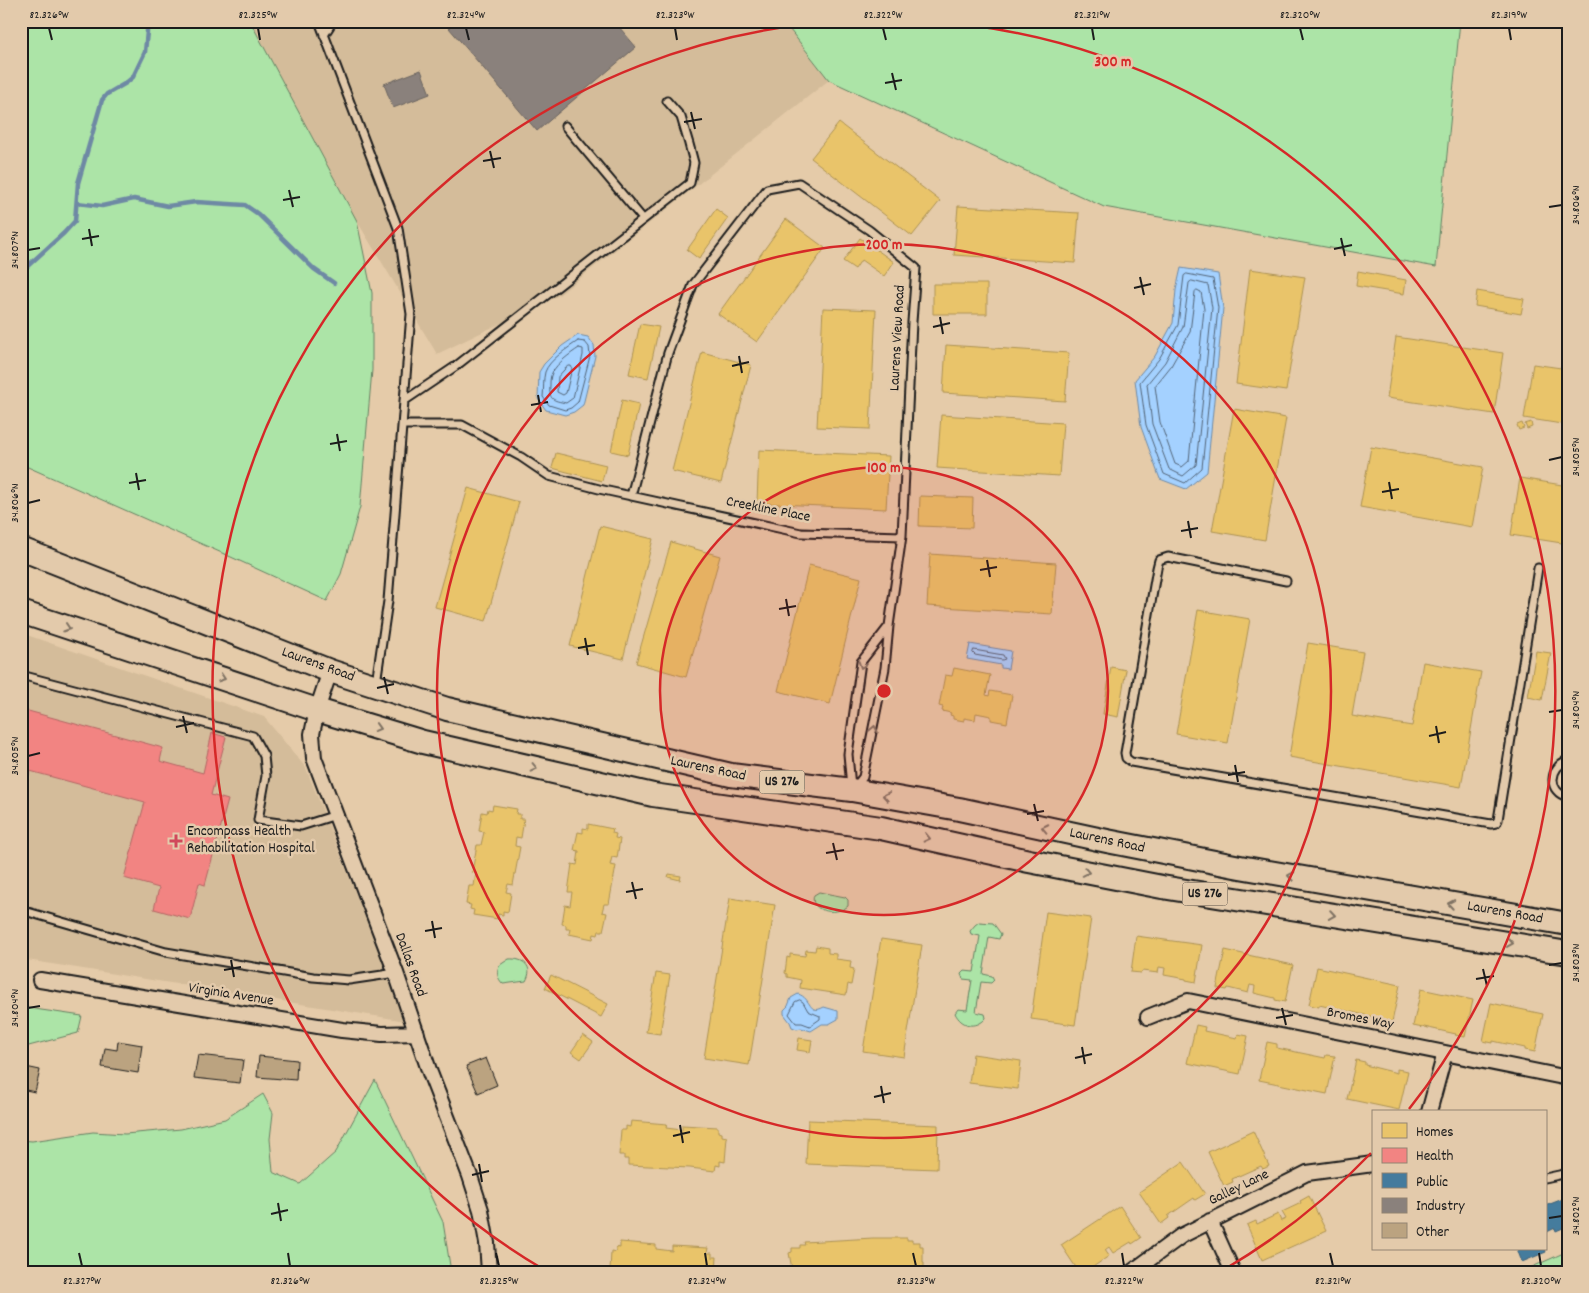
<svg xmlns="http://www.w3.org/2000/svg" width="1589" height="1293" font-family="Dekko,sans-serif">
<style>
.built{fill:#d4bc9a}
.green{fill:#ace4a7;stroke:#648062}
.water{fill:#a4d1ff;stroke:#6e89a4}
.homes{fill:#e9c46a;stroke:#ac9253}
.health{fill:#f28482;stroke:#b26563}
.public{fill:#457b9d;stroke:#395e76}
.industry{fill:#8a817c;stroke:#69635f}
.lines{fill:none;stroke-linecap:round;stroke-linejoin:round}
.shore{stroke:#526477;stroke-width:1}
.stream{stroke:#6e89a4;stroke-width:4.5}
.building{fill:#bba380;stroke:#1c1c1c}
.lane-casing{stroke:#1c1c1c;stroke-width:11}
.street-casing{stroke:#1c1c1c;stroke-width:18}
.primary-casing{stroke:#1c1c1c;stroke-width:26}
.lane{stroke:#e3caab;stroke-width:7}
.street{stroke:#e3caab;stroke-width:14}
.primary{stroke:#e3caab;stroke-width:22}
.oneway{stroke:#807364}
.ticks{fill:none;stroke:#1c1c1c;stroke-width:2}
.ring{fill:none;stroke:#d62828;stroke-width:2.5}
.poi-dot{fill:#d1495b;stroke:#e3caab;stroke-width:2}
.labels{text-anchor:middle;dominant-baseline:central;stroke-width:5;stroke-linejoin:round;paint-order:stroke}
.shield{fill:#e3caab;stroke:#585047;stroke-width:1}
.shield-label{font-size:14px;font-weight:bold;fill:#1c1c1c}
.street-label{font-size:15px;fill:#1c1c1c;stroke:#e3caab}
.poi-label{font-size:15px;fill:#1c1c1c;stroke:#e3caab;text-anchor:start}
.centre{fill:#d62828;stroke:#e3caab;stroke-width:2.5}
.ring-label{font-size:15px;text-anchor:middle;font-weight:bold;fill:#d62828;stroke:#e3caab;stroke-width:5;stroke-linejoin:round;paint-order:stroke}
.neatline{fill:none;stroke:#1c1c1c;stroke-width:2}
.ticks-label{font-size:12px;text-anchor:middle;fill:#1c1c1c}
</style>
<rect width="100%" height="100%" fill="#e5cba9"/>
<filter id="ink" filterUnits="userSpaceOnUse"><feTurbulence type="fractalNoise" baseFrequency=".02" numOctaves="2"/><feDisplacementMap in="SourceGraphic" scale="10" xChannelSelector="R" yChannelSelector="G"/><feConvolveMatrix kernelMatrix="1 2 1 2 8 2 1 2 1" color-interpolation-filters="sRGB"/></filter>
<g filter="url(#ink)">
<path class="built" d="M250 21H783L829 80 559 295 437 354 357 221Z
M21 633 264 717 306 768 406 1021 21 959Z"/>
<path class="green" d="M21 21H250L357 221 372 293V370L360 507 341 574 327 601 231 557 21 464Z
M783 21H1460L1436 267 1104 207 829 80Z
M819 892 845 897 848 900V906C838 916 808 912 814 895Z
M979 922 993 923 1001 934 999 939 989 937 983 974 992 976 994 980 991 983 981 982 976 1012 985 1014 986 1018C976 1030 961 1026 955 1013L958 1009 967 1010 972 980 963 979 961 974 964 971 974 972 980 936 971 934 970 931 975 925Z
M509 959C524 958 534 967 526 981L503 984C497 978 496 972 500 965Z
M21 1007 82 1016 78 1033 21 1048Z
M375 1080 443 1222 451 1272H21V1140L32 1141 93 1132 125 1134 181 1129 225 1119 263 1094 273 1113 270 1139 273 1172 300 1184 336 1152Z
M1568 1251V1272H1521Z"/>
<path class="water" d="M1181 268 1218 274 1223 308 1207 472 1186 489 1160 479 1141 427 1135 380 1155 356 1173 323 1176 290Z
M578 335 588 337 594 345 595 356 583 405 574 412 565 415 546 410 538 399 539 372 544 364 562 346Z
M970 644 1011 651 1008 669 1001 668V665L967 659Z
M798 994C812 998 808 1016 824 1007L838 1011V1019L829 1024H822L811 1031 801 1028 797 1029 792 1027 790 1022 784 1014V1010L788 1006 791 998Z"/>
<path class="homes" d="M839 123 940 201 912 236 811 158Z
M958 206 1079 213 1075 263 954 255Z
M716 209 728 218 699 259 687 250Z
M786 219 825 248 757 342 718 314Z
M860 238 894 262 884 276 861 260 855 269 843 261Z
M1250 269 1305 277 1286 391 1236 384Z
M1358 271 1406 280 1404 294 1356 286Z
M933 284H987V314H933Z
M1477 291 1524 299 1521 314 1475 306Z
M823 308 876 310 870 429 817 427Z
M640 324 659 327 648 378 629 374Z
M1396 337 1503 353 1494 414 1387 398Z
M946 345 1069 353 1065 401 943 393Z
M702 352 751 365 721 483 672 471Z
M1533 364 1568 369V425L1524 418Z
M622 400 639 404 628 455 611 451Z
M1234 409 1286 418 1265 540 1212 531Z
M941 415 1063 423 1059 476 937 468Z
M1531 422 1532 427 1527 429 1525 424Z
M1522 423 1524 428 1519 430 1517 425Z
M1371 447 1483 467 1472 527 1360 507Z
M759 450 889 456 886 509 757 503Z
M556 453 606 465 602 481 552 468Z
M1520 478 1568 486V544L1511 535Z
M468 488 519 502 486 621 435 607Z
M920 496 973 498 972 528 919 526Z
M600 526 653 539 623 659 570 646Z
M671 542 720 556 686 677 636 663Z
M930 554 1056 563 1052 614 927 606Z
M809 565 861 578 830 704 778 691Z
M1198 610 1250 619 1228 743 1176 734Z
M1308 643 1363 652 1352 716 1412 726 1423 662 1481 672 1461 787 1289 757Z
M1536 651 1551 653 1542 700 1528 697Z
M1111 667 1126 670 1118 717 1103 714Z
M954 668 990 675 986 695 989 696 990 691 1012 695 1007 723 991 720V716L976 713 975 720 964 718V721L953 719V716L950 715 951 713 942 711 943 707 939 706 945 675 952 676Z
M493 805 517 809 516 814H520V819H524L521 838 516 837 515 846 520 847 513 885 508 884 506 892 511 893 508 912 503 911V915L498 914V919L473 915 474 910 470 909 471 905 466 904 469 886H474L476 873 472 872 477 845H481L484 832 479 831 482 812 487 813 488 809 492 810Z
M588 824 613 829 612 833 616 834 615 838 620 839 617 858 612 857 610 865 616 866 609 904H604L602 912 607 913 603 931H599L598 935 594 934 593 939 569 934 570 929H566V925L562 924 565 905 570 906 572 892H568L572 864 577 865 579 851 574 850 578 832 583 833V828L588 829Z
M669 874 681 876 680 880 668 877Z
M730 898 775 905 749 1065 704 1058Z
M1046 912 1091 918 1075 1025 1031 1019Z
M1136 936 1202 945 1196 982 1186 980V979L1164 975 1165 968 1159 967 1158 973 1142 971 1141 973 1131 972Z
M881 939 922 945 904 1057 863 1051Z
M816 946 828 948V953L836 954V959L851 961 850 968 854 969 851 985 848 984 846 995 800 988 801 980 787 977V974L785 973 787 957 790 958V954L805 956 806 950 815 951Z
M1225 950 1293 965 1285 1002 1275 1000V998L1254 993 1255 986 1250 985 1248 993 1228 988 1227 990 1217 988Z
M1317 967 1400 985 1392 1022 1383 1020V1019L1319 1005V1007L1309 1005Z
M656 973 670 975 660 1034 646 1032Z
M551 975 608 1004 601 1017 545 988Z
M1421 989 1473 1000 1465 1037 1455 1035 1456 1034 1424 1027 1423 1028 1413 1026Z
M1491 1003 1543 1014 1535 1052 1525 1050V1048L1493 1041V1043L1483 1041Z
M1196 1025 1205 1027 1204 1031 1237 1038 1238 1034 1248 1036 1240 1074 1187 1063Z
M583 1035 593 1042 581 1059 571 1052Z
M799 1038 812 1040 810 1052 797 1050Z
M1267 1042 1277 1044V1048L1325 1058 1326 1055 1335 1056 1327 1094 1259 1080Z
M973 1054 1021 1061 1018 1089 969 1083Z
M1356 1060 1365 1062V1065L1397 1073V1069L1408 1071 1399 1110 1347 1099Z
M808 1120 938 1125 937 1169 806 1164Z
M631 1121 667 1124 666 1128 682 1130V1125L718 1127V1132L722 1133V1136L727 1137 725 1162 720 1161V1166L716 1165 715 1171 690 1168 628 1165V1159H624V1155H619L621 1130H626V1126L630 1127Z
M1253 1131 1269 1166 1263 1169 1261 1166 1232 1179 1233 1182 1224 1186 1208 1152Z
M1183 1162 1205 1194 1195 1200 1194 1198 1168 1216 1169 1218 1161 1224 1139 1192Z
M1309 1196 1326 1231 1262 1260 1247 1225 1256 1221 1257 1224 1278 1214 1281 1221 1286 1219 1282 1212 1301 1203 1300 1201Z
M1120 1206 1141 1238 1132 1244 1131 1242 1113 1253 1109 1247 1105 1250 1109 1256 1090 1269 1092 1271 1079 1272 1061 1245Z
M873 1238H907V1240H912V1242H920V1246H923V1263H924V1271L790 1272V1269H792L789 1253 792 1252V1248H800V1245H805L804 1242Z
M620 1242 656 1245V1249L672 1251V1246L708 1248 707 1253H712V1257H717L716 1272H610L611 1251 616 1252V1247L620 1248Z"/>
<path class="health" d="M21 709 163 748 160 761 203 773 212 733 226 737 211 795 228 800 205 885 199 883 190 919 154 909 159 888 124 878 145 802 30 771 21 804Z"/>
<path class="public" d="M1568 1197V1241L1563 1228 1556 1231 1555 1228 1545 1233V1206Z
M1517 1249H1545L1546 1252 1522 1262Z"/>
<path class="industry" d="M443 21H614L636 47 537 131Z
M421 70 430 94 393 108 384 84Z"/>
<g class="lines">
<path class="shore" d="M1187 274 1213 279 1218 308 1202 468 1185 483 1164 474 1146 425 1140 382 1159 359 1178 325 1184 276Z
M1192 281 1208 285 1212 308 1196 465 1183 476 1169 469 1152 424 1147 384 1165 362 1183 327 1189 283Z
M1197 290 1201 292 1204 309 1189 461 1182 467 1175 464 1160 422 1155 386 1171 366 1190 332 1195 292Z
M578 341 585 342 589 347 590 356 578 402 571 408 565 410 549 405 543 397C544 389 543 379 545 372 549 360 568 348 578 341Z
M579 348 583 349V355L573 398 566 403C552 400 549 400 550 385 550 381 550 377 552 373 557 363 570 354 579 348Z
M568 366H571L572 368 566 393 563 395 557 392 558 377Z
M974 650 1003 655 1005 659 1002 660 975 655 973 653Z
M800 1000 803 1002 808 1011 820 1016V1019L810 1026 802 1023H796L789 1014 795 1002Z"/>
<path class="stream" d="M77 203 102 206 134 199 168 206 196 202 245 205 258 214 314 269 334 283
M21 272 64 233 75 221 78 183 102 100 107 94 126 83 133 77 145 52 148 21"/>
</g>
<path class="building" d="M118 1041 142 1045 138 1073 102 1067 105 1048 117 1050Z
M198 1055 243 1060 240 1083 194 1078Z
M259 1056 297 1060 296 1080 257 1077Z
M486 1058 497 1085 478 1093 466 1066Z
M21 1066 40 1070 35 1092 21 1089Z"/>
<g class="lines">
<g class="lane-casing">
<path id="lane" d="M319 21 398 228 411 314 388 601 376 683
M324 35 333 21
M565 126 643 219
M404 401 456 366 690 183 694 163 689 144 681 117 667 101
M402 425H462L521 457 549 476 599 489 801 533 902 536
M631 496 668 353 693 285 767 189 799 183 869 230 916 268 912 322 902 536 889 626 885 668 863 777 856 786
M1286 581 1168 557 1159 560 1157 568 1125 753 1126 758 1131 762 1491 824 1496 823 1498 820 1538 568
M1568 613V623
M21 675 253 736 264 756 266 776 258 820 301 826 336 815
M1568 760C1549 767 1547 792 1568 797
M851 787 848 754 861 662 889 626
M21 910 166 952 313 977 349 980 396 973
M1545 1178 1568 1173"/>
</g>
<g class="street-casing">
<path id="street" d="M330 671 317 710 312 734 314 758 396 973 430 1073 470 1176 481 1210 487 1243 489 1272
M40 980 342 1030 382 1034 417 1033
M1148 1017 1188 1001 1568 1078
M1429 1112 1445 1053
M1210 1221 1233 1272
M1132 1272 1181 1236 1307 1173 1373 1164"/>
</g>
<g class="primary-casing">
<path id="primary" d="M21 549 330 671 447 709 731 775 852 790 959 809 1107 841 1240 867 1568 924
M21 612 317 710 423 742 653 795 881 828 1029 861 1162 887 1568 953"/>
</g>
<use href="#lane" class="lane"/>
<use href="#street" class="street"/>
<use href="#primary" class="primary"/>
</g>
<defs><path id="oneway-chevron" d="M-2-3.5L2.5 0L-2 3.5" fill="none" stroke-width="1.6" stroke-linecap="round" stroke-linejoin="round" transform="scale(1.25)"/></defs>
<g class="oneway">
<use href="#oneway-chevron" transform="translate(67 628) rotate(18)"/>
<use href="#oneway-chevron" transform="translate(862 665) rotate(109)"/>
<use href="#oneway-chevron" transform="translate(222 678) rotate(18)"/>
<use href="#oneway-chevron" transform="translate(377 728) rotate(17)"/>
<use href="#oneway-chevron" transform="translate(874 729) rotate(-79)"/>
<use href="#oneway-chevron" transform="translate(534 768) rotate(13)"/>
<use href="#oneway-chevron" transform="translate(886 796) rotate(-170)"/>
<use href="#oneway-chevron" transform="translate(1045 828) rotate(-168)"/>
<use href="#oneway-chevron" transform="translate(927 838) rotate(13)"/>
<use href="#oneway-chevron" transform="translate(1086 872) rotate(11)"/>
<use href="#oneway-chevron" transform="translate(1291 876) rotate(-170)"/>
<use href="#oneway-chevron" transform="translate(1451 904) rotate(-170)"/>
<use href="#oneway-chevron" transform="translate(1332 915) rotate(9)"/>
<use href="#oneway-chevron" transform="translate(1510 943) rotate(9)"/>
</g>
</g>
<path class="ticks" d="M49 28 52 40M258 28 260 40M466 28 469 40M675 28 677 40M883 28 886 40M1092 28 1094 40M1300 28 1303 40M1509 28 1511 40M892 73 896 90M885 83 902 80M691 112 695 129M684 122 702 119M490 151 494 168M483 161 501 158M289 190 293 207M283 200 300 197M1549 207 1562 205M89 229 92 246M1341 238 1345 256M82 239 99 236M1334 249 1352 245M28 250 40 248M1140 277 1144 295M1134 288 1151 284M940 317 943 334M933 327 950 323M739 356 742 373M732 366 749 362M538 395 541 412M531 405 548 402M337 434 340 451M330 444 347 441M1549 460 1562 457M136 473 139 490M1389 482 1392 499M129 483 146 480M1382 492 1399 489M28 503 40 500M1188 521 1191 538M1181 531 1198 528M987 560 990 577M980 570 997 567M786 599 789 616M779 609 796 606M585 638 588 655M578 648 595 645M384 677 388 694M377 688 394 684M1549 712 1562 710M183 716 187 733M1436 726 1439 743M176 727 194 723M1429 736 1446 732M28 756 40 753M1235 765 1238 782M1228 775 1245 772M1034 804 1038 821M1027 814 1044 811M833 843 837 860M826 853 844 850M632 882 636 899M626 892 643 889M432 921 435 938M425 931 442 928M231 960 234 977M1549 965 1562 963M1483 969 1487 986M224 970 241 967M1476 979 1494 976M28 1008 40 1006M1282 1008 1286 1025M1276 1018 1293 1015M1082 1047 1085 1064M1075 1058 1092 1054M881 1086 884 1103M874 1097 891 1093M680 1125 683 1143M673 1136 690 1132M479 1164 482 1182M472 1175 489 1171M278 1203 281 1221M271 1214 288 1210M1549 1218 1562 1216M79 1253 82 1266M288 1253 290 1266M496 1253 499 1266M705 1253 707 1266M913 1253 916 1266M1122 1253 1124 1266M1330 1253 1333 1266M1539 1253 1541 1266"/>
<circle cx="884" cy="691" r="224" fill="#d62828" fill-opacity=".12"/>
<g class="ring">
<circle cx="884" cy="691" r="224"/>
<circle cx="884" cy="691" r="447"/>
<path d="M1371 1153A671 671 0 0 1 1225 1269M543 1269A671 671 0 0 1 843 21M925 21A671 671 0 0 1 1409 1109"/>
</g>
<path class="poi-dot" d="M173.5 833.5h5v5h5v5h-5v5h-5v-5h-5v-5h5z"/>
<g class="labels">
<g class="shield">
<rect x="759.5" y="770.5" width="45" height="23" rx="4"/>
<rect x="1182.5" y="882.5" width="45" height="23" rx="4"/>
</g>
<g class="shield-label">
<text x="782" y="782">US 276</text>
<text x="1205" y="894">US 276</text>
</g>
<g class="street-label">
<text transform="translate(898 338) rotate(-87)">Laurens View Road</text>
<text transform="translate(768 510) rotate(11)">Creekline Place</text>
<text transform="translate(318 665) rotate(20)">Laurens Road</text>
<text transform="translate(708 769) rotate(12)">Laurens Road</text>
<text transform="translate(1107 841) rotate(12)">Laurens Road</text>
<text transform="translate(1505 913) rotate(10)">Laurens Road</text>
<text transform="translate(410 965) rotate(70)">Dallas Road</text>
<text transform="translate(231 995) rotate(9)">Virginia Avenue</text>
<text transform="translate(1360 1019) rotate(11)">Bromes Way</text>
<text transform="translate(1239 1188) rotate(-26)">Galley Lane</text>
</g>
<g class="poi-label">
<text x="187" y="832">Encompass Health<tspan x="187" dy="17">Rehabilitation Hospital</tspan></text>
</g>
</g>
<circle cx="884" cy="691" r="8" class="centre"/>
<g class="ring-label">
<text x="1113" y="66">300 m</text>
<text x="884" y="249">200 m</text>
<text x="884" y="472">100 m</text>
</g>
<rect width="1589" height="1293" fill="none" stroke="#e3caab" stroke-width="55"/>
<rect x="1372" y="1110" width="175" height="140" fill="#e3caab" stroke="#938472"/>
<rect x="1382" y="1123" width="25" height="15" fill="#e9c46a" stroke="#938472"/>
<text x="1416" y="1136" font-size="15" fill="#1c1c1c">Homes</text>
<rect x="1382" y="1148" width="25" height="15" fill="#f28482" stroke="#938472"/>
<text x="1416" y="1160" font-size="15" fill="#1c1c1c">Health</text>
<rect x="1382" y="1173" width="25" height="15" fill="#457b9d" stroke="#938472"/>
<text x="1416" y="1186" font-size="15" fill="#1c1c1c">Public</text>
<rect x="1382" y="1198" width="25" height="15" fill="#8a817c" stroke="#938472"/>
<text x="1416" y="1210" font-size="15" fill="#1c1c1c">Industry</text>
<rect x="1382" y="1223" width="25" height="15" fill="#bba380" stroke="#938472"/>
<text x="1416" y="1236" font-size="15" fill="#1c1c1c">Other</text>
<rect x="28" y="28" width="1534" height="1238" class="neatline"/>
<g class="ticks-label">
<text x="49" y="18">82.326°W</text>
<text x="258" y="18">82.325°W</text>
<text x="466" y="18">82.324°W</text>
<text x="675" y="18">82.323°W</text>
<text x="883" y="18">82.322°W</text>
<text x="1092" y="18">82.321°W</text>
<text x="1300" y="18">82.320°W</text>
<text x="1509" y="18">82.319°W</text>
<text transform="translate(1575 205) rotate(-90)" y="4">34.806°N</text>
<text transform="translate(14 250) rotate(-90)" y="4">34.807°N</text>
<text transform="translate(1575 457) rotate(-90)" y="4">34.805°N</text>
<text transform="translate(14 503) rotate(-90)" y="4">34.806°N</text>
<text transform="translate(1575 710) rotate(-90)" y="4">34.804°N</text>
<text transform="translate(14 756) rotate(-90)" y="4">34.805°N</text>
<text transform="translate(1575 963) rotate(-90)" y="4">34.803°N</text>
<text transform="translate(14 1008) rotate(-90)" y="4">34.804°N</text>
<text transform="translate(1575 1216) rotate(-90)" y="4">34.802°N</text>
<text x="82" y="1284">82.327°W</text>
<text x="290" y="1284">82.326°W</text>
<text x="499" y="1284">82.325°W</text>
<text x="707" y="1284">82.324°W</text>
<text x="916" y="1284">82.323°W</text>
<text x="1124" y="1284">82.322°W</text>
<text x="1333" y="1284">82.321°W</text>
<text x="1541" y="1284">82.320°W</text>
</g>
</svg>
